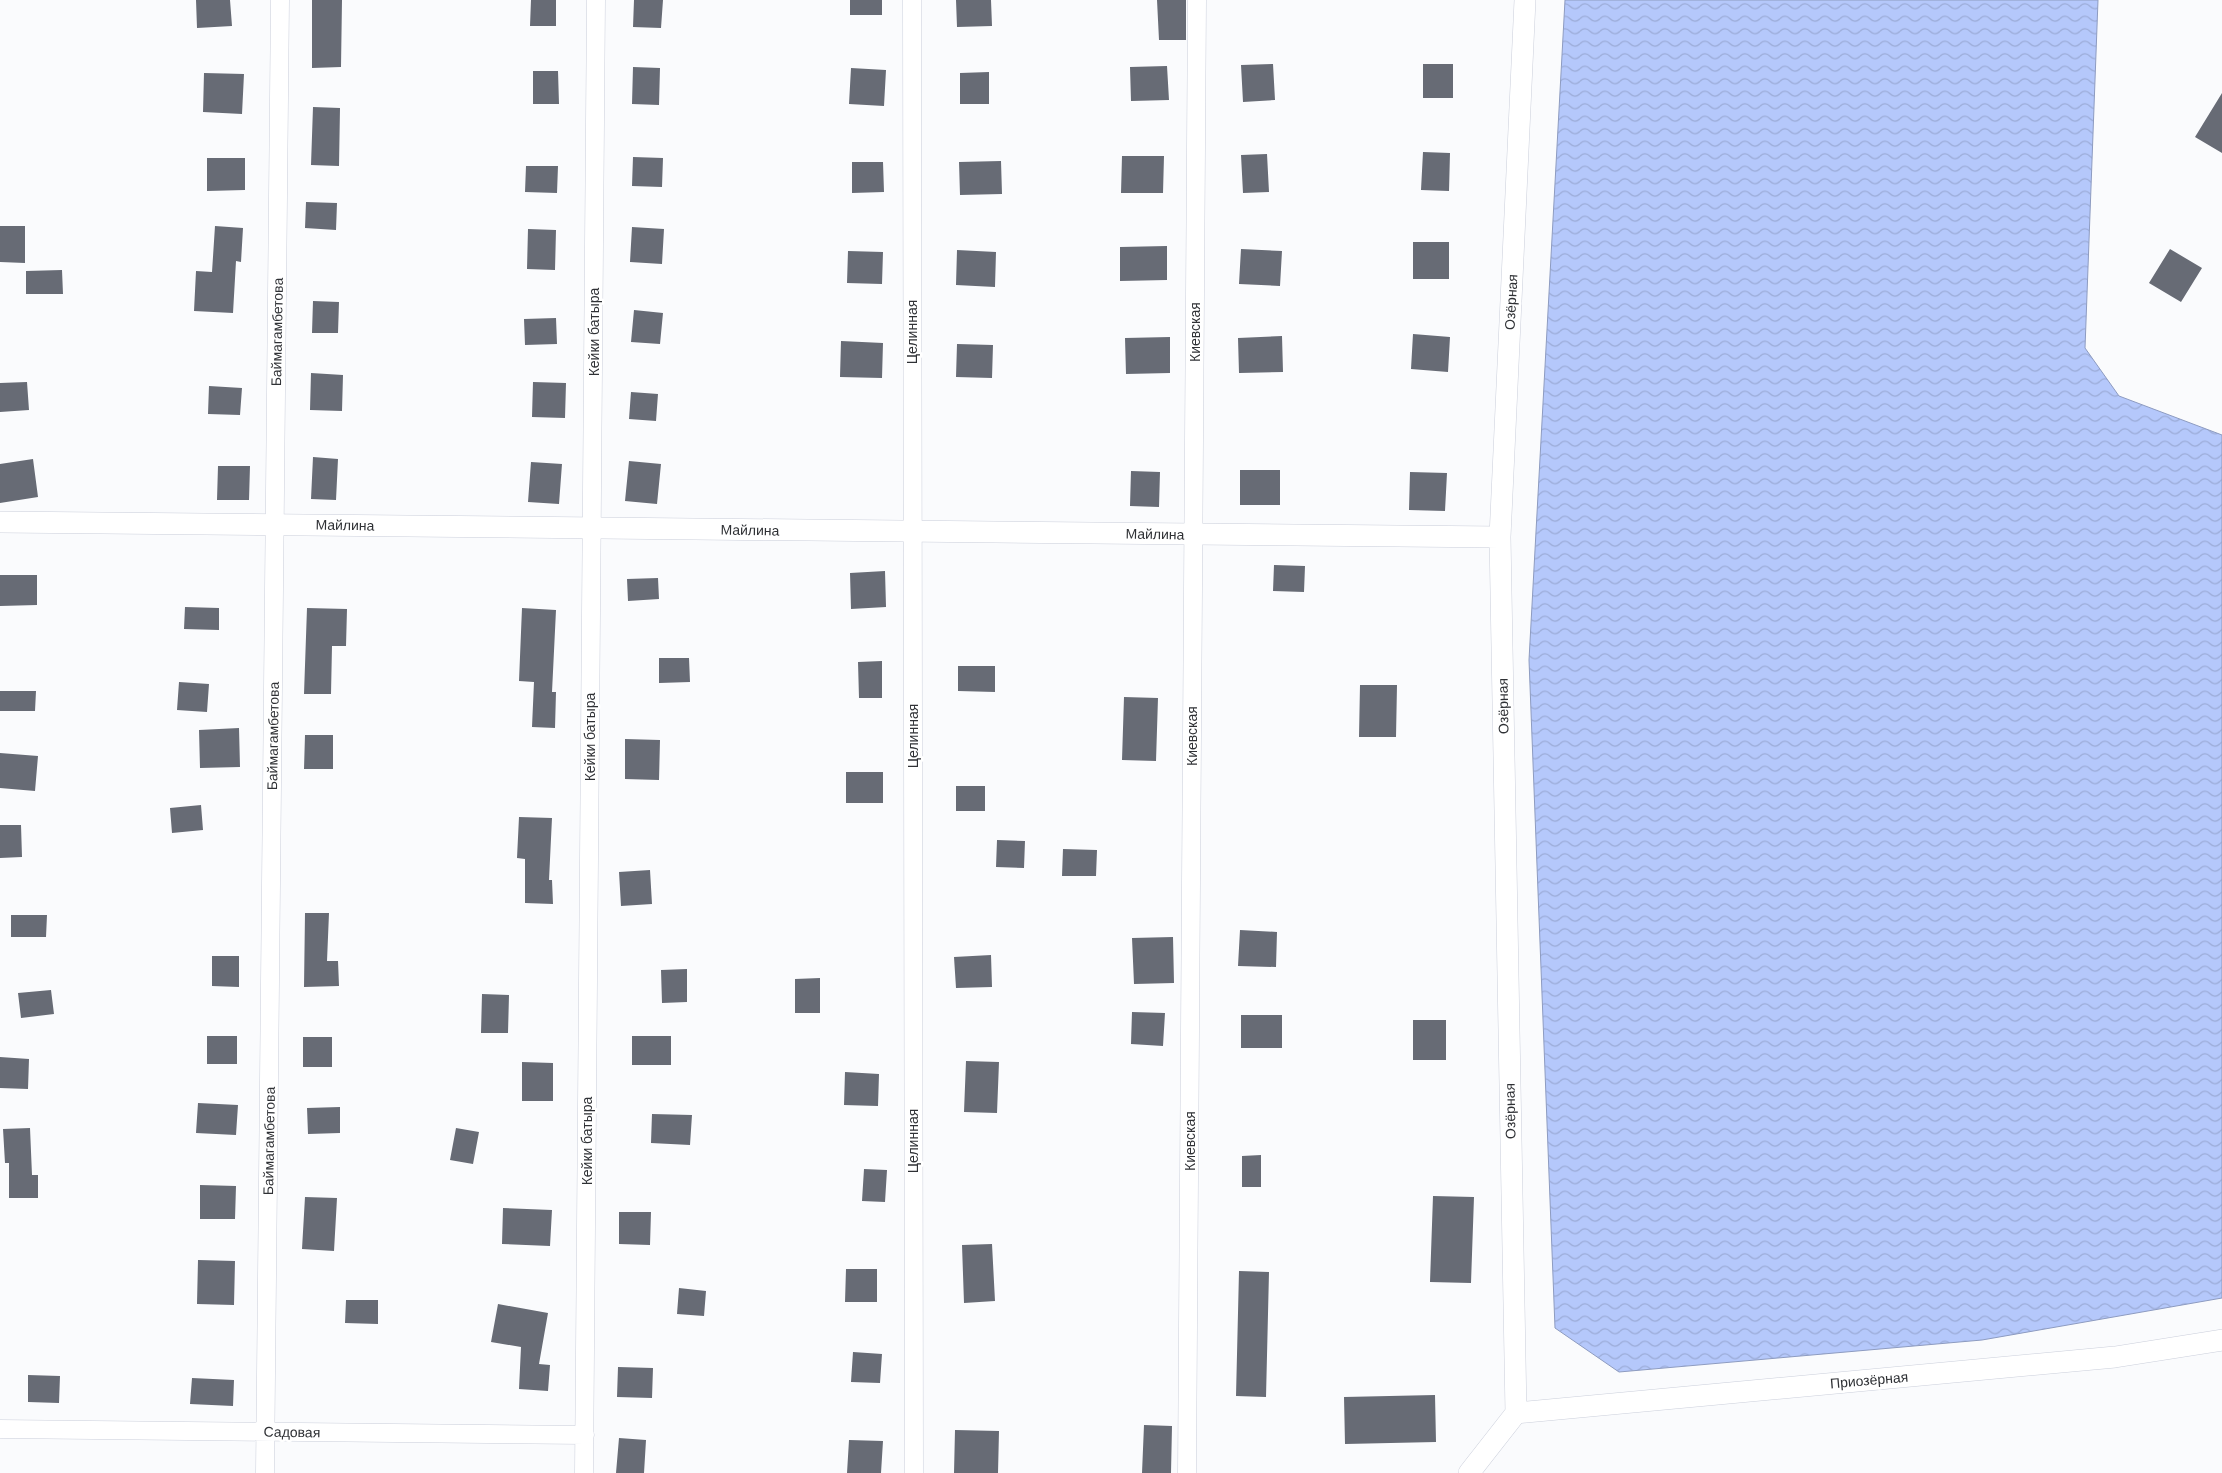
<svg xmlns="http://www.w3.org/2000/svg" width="2222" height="1473" font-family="'DM Sans',sans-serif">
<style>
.water{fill:url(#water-waves);stroke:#8d9bc0}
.building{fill:#676b75}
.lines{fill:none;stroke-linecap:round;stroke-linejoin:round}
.minor-casing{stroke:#cbcfdb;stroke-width:19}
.tertiary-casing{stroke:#cbcfdb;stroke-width:22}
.minor{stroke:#fff;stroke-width:18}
.tertiary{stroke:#fff;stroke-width:21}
.labels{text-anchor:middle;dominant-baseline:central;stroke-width:5;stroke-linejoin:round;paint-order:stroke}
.street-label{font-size:14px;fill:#2f3135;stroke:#fff}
</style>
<defs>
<pattern id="water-waves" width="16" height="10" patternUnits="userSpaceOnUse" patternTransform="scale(1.25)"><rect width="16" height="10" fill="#b5c8fb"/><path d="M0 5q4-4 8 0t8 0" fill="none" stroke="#9cacd8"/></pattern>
</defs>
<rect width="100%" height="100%" fill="#fafbfd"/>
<path class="water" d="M1565 0H2098L2085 348 2119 396 2222 435V1298L1982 1340 1619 1372 1555 1328 1529 660Z"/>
<path class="building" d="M196 0H230L232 26 197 28Z
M312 0H342L341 67 312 68Z
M531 0H556V26H530Z
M634 0H663L661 28 633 27Z
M850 0H882V15H850Z
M956 0H991L992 26 957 27Z
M1157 0H1186V40H1159Z
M1273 64 1275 100 1243 102 1241 65Z
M1423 64H1453V98H1423Z
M1167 66 1169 100 1131 101 1130 67Z
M633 67 660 68 659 105 632 104Z
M851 68 886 70 884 106 849 104Z
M533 71H558L559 104H533Z
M989 72V104H960V73Z
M204 73 244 74 242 114 203 112Z
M2222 93V153L2195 137Z
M313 107 340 108 339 166 311 165Z
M1423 152 1450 153 1449 191 1421 190Z
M1267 154 1269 192 1243 193 1241 155Z
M1122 156H1164L1163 193H1121Z
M633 157 663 158 662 187 632 186Z
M207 158H245V190L207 191Z
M1001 161 1002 194 960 195 959 162Z
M852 162H883L884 192 852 193Z
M526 166H558L557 193 525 192Z
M306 202 337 203 336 230 305 228Z
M0 226H25V263L0 262Z
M215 226 243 228 241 262 236 261 233 313 194 311 196 271 212 272Z
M632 227 664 229 662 264 630 262Z
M528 229 556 230 555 270 527 269Z
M1413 242H1449V279H1413Z
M1167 246V280L1120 281V247Z
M1241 249 1282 251 1280 286 1239 284Z
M2170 249 2202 268 2181 302 2149 283Z
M957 250 996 252 995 287 956 285Z
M848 251 883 252 882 284 847 283Z
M62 270 63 294H26V271Z
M313 301 339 302 338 333H312Z
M634 310 663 313 660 344 631 342Z
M556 318 557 344 525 345 524 319Z
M1413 334 1450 337 1448 372 1411 369Z
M1282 336 1283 372 1239 373 1238 338Z
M1170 337V373L1126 374 1125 338Z
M841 341 883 343 882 378 840 377Z
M957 344 993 345 992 378 956 377Z
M311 373 343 375 342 411 310 410Z
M27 382 29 410 0 412V383Z
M533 382 566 383 565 418 532 417Z
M209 386 242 388 240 415 208 414Z
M631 392 658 394 656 421 629 419Z
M313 457 338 459 336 500 311 499Z
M33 459 38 497 0 503V464Z
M629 461 661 464 657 504 625 501Z
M531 462 562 464 559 504 528 502Z
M218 466H250L249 500H217Z
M1240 470H1280V505H1240Z
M1131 471 1160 472 1159 507 1130 506Z
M1410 472 1447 473 1445 511 1409 510Z
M1274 565 1305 566 1304 592 1273 591Z
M885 571 886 607 851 609 850 573Z
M0 575H37V605L0 606Z
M658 578 659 599 628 601 627 579Z
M185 607 219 608V630L184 629Z
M307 608 347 609 346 646H332L331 694H304Z
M522 608 556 610 552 692H556L555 728 532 727 534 682 519 681Z
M659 658H689L690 682 659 683Z
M882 661V698H859L858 662Z
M958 666H995V692L958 691Z
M179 682 209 684 207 712 177 710Z
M1360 685H1397L1396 737H1359Z
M0 691H36L35 711H0Z
M1124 697 1158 698 1156 761 1122 760Z
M239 728 240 767 200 768 199 730Z
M305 735H333V769H304Z
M625 739 660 740 659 780 625 779Z
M0 753 38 756 35 791 0 788Z
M846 772H883V803H846Z
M956 786H985V811H956Z
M201 805 203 830 172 833 170 808Z
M519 817 552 818 549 880H552L553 904 525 903V859L517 858Z
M0 825H21L22 857 0 858Z
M997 840 1025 841 1024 868 996 867Z
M1063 849 1097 850 1096 876H1062Z
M650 870 652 904 621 906 619 872Z
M305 913H329L327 961H338L339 986 304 987Z
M11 915H47L46 937H11Z
M1240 930 1277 932 1276 967 1238 966Z
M1173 937 1174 983 1134 984 1132 938Z
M991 955 992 987 956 988 954 957Z
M212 956H239V987L212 986Z
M687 969V1002L662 1003 661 970Z
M820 978V1013H795V979Z
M51 990 54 1014 21 1018 18 993Z
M482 994 509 995 508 1033H481Z
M1132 1012 1165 1013 1163 1046 1131 1044Z
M1241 1015H1282V1048H1241Z
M1413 1020H1446V1060H1413Z
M207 1036H237V1064H207Z
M632 1036H671V1065H632Z
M303 1037H332V1067H303Z
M0 1057 29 1059 28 1089 0 1088Z
M966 1061 999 1062 997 1113 964 1112Z
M522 1062 553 1063V1101H522Z
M845 1072 879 1074 878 1106 844 1105Z
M198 1103 238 1105 236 1135 196 1133Z
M340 1107V1133L308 1134 307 1108Z
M652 1114 692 1115 690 1145 651 1143Z
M30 1128 32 1175H38V1198H9V1163H5L3 1129Z
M456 1128 479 1132 473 1164 450 1160Z
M1261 1155V1187H1242V1156Z
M864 1169 887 1170 885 1202 862 1201Z
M200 1185 236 1186 235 1219H200Z
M1433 1196 1474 1197 1471 1283 1430 1282Z
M305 1197 337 1198 334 1251 302 1249Z
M503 1208 552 1210 550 1246 502 1244Z
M619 1212H651L650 1245 619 1244Z
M992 1244 995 1301 964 1303 962 1245Z
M198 1260 235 1261 234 1305 197 1304Z
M846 1269H877V1302H845Z
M1239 1271 1269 1272 1266 1397 1236 1396Z
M679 1288 706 1291 704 1316 677 1314Z
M346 1300H378V1324L345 1323Z
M498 1304 548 1313 539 1364 550 1365 548 1391 519 1389 521 1347 491 1342Z
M853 1352 882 1354 880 1383 851 1382Z
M618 1367 653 1368 652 1398 617 1397Z
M28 1375 60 1376 59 1403 28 1402Z
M192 1378 234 1380 233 1406 190 1404Z
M1435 1395 1436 1442 1345 1444 1344 1397Z
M1144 1425 1172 1426 1171 1473H1142Z
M955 1430 999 1431 998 1473H954Z
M619 1438 646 1440 644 1473H616Z
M849 1440 883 1441 881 1473H847Z"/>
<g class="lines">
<g class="minor-casing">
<path id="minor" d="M912 0 914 1473
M0 1429 585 1435
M265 1473 280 0
M584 1473 596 0
M1187 1473 1197 0"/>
</g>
<g class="tertiary-casing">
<path id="tertiary" d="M0 522 1500 537
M1516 1413 1500 537 1525 0
M1516 1413 2115 1357 2222 1340
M1469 1473 1516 1413"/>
</g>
<use href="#minor" class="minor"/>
<use href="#tertiary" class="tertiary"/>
</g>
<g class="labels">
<g class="street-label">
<text transform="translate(1511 302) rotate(-87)">Озёрная</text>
<text transform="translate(277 332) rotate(-89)">Баймагамбетова</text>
<text transform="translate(594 332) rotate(-90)">Кейки батыра</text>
<text transform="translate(912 332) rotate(-90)">Целинная</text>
<text transform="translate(1195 332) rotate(-90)">Киевская</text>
<text transform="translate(345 525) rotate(1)">Майлина</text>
<text transform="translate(750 530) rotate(1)">Майлина</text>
<text transform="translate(1155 534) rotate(1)">Майлина</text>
<text transform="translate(1503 706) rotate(-91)">Озёрная</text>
<text transform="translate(273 736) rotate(-89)">Баймагамбетова</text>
<text transform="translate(913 736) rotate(-90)">Целинная</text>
<text transform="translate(1192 736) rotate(-90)">Киевская</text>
<text transform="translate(590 737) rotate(-90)">Кейки батыра</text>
<text transform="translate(1510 1111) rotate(-91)">Озёрная</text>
<text transform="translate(269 1141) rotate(-89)">Баймагамбетова</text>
<text transform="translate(587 1141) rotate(-90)">Кейки батыра</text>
<text transform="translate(913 1141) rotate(-90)">Целинная</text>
<text transform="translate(1190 1141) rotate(-90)">Киевская</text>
<text transform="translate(1869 1380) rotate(-5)">Приозёрная</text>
<text transform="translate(292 1432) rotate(1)">Садовая</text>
</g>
</g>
</svg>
